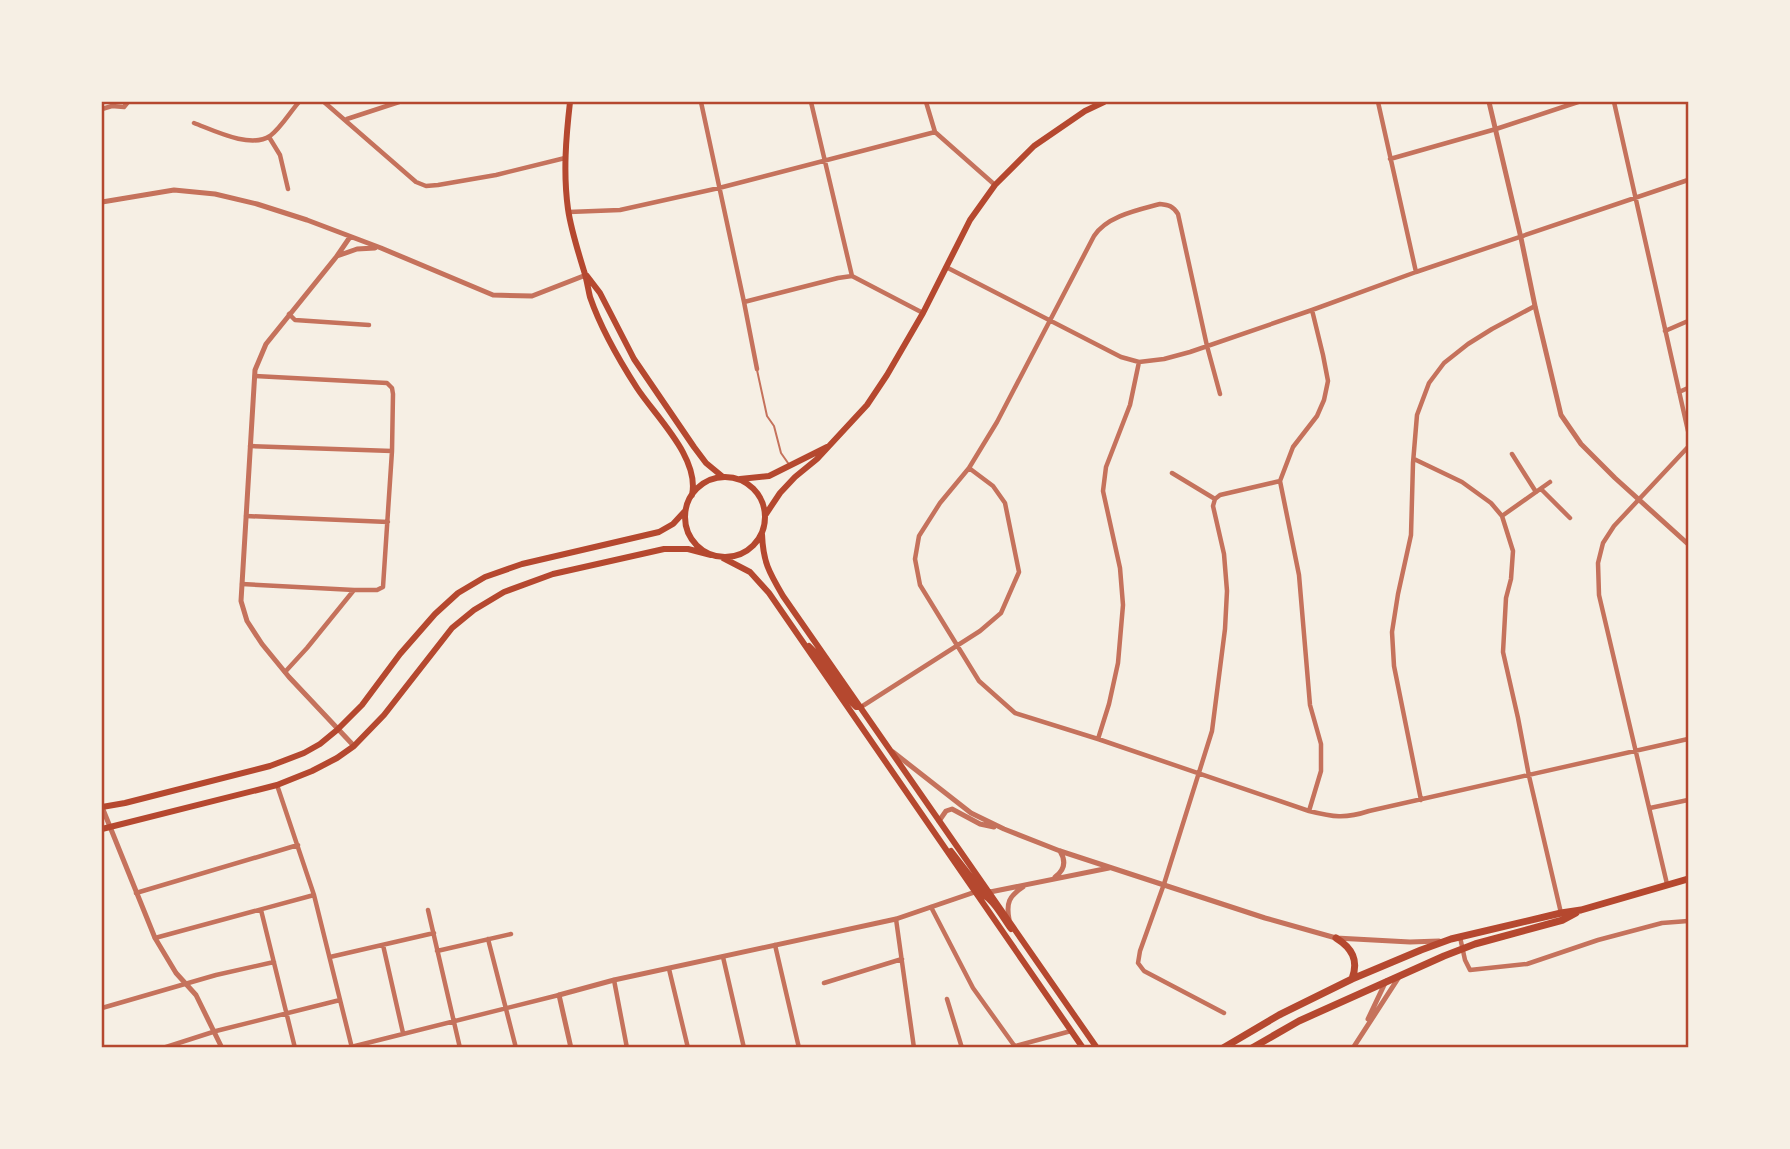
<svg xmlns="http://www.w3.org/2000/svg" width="1790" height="1149" font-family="Figtree,sans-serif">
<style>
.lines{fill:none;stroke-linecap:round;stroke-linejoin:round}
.service{stroke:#c5725c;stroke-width:2}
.minor{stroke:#c5725c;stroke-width:4.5}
.tertiary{stroke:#c5725c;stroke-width:5}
.secondary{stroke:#b5482f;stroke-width:6}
.trunk{stroke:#b5482f;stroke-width:7}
.neatline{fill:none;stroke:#b5482f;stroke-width:2.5}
</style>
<rect width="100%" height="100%" fill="#f6efe4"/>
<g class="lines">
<path class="service" d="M757 370 767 416 774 426 781 453 788 463"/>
<path class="minor" d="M324 102 416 182 426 186 438 185 496 175 565 158
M701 102 744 302 757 369
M811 102 852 276
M926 102 935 132 995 185
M1378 102 1416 272
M1614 102 1688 431
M102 109 112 106 124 107 128 102
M347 119 399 102
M194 123C213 130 250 149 270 136 281 128 290 112 299 102
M269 137 280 155 288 189
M1390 159 1496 129 1578 102
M569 212 620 210 719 188 935 132
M946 267 1121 357 1139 362 1164 359 1190 352 1312 310 1416 272 1688 180
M744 302 838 278 852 276 923 313
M289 314 295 320 369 325
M1665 331 1688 321
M255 376 387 383 392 388 393 394 392 451 383 587 377 590H354L307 648 285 672
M1679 392 1688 388
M1220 394 1207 346 1178 214C1173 206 1169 205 1160 204 1138 210 1107 216 1094 236L997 422 969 468 940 503 919 536 915 559 920 585 979 681 1015 713 1098 739 1309 811C1333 817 1345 819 1369 811L1688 739
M250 446 392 451
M1512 454 1536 492
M1414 459 1462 482 1491 503 1502 516 1513 551 1511 579 1506 598 1503 652 1518 718 1529 776 1561 913
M1172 473 1215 499
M1541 489 1570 518
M246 516 388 522
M1502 516 1550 482
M242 584 354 590
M861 707 980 631 1001 613 1019 572 1005 503 993 486 969 468
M1098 739 1109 704 1118 663 1123 605 1120 568 1103 491 1106 467 1130 405 1139 362
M277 785 314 895 352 1048
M1421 800 1394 666 1392 632 1398 594 1411 535 1413 463 1417 415 1429 383 1444 363 1468 344 1492 329 1535 306
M1650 808 1688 800
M1309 811 1321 771V744L1310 705 1299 575 1280 481 1293 447 1317 416 1324 400 1328 381 1323 355 1312 310
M1667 884 1599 595 1598 563 1603 543 1614 526 1688 447
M136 893 298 845
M931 907 973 988 1016 1048
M261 910 295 1048
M428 910 460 1048
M896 919 914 1048
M1460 937 1465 960 1470 970 1527 964 1598 940 1662 923 1688 921
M155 938 314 895
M488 939 516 1048
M383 945 403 1033
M775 945 799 1048
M437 951 511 934
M330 957 434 933
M723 957 744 1048
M669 969 688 1048
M614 980 627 1048
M824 983 902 959
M947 999 962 1048
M102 1008 216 975 274 962
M1224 1013 1144 971 1138 963 1140 951 1164 884 1212 731 1225 629 1227 591 1224 554 1213 506 1215 499 1220 495 1280 481
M163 1048 216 1031 340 1000
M347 1048 559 995
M1008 1048 1071 1031"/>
<path class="tertiary" d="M1489 102 1521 238 1535 306 1561 415 1581 444 1615 478 1688 544
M102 202 174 190 215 194 257 204 307 220 381 248 493 295 532 296 586 275
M350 237 337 256 266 344 255 370 241 601 247 621 262 644 289 677 354 746
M337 256 357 249 375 248
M893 752 971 813 1004 829 1060 851 1265 918 1336 938 1410 942 1439 941
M102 807 155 938 176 973 196 995 222 1048
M939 821 946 811 952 809 980 824 994 827
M1055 877C1065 870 1066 861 1060 851
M990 892 1109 868
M1009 919C1006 903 1009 896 1023 887
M1368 1019 1386 981
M571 1048 559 995 614 980 896 919 975 892
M1353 1048 1399 977"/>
<path class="secondary" d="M570 102C566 137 563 173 568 209 571 230 578 251 584 271 587 280 588 289 590 297 601 329 619 360 637 388 656 417 700 458 692 495
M587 276 600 293 634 359 694 447 706 463 723 477
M685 517a40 40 0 1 1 80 0a40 40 0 1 1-80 0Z
M740 479 769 476 827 447
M766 514 780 493 795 477 817 459 867 405 887 375 923 313 970 220 995 185 1034 146 1085 111 1104 102
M762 534C763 562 769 572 783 596L1097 1048
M723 558 750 572 769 593 1083 1048
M809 646 815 652 853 704 856 707H861
M102 807 125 803 270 766 304 753 320 744 337 730 362 705 400 654 435 614 458 593 485 577 522 564 659 532 673 524 685 511
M102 829 277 785 312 771 337 758 354 746 384 715 452 628 474 610 504 592 553 574 664 549H688L711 555
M951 851 978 886 988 891
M977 892C992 896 1002 917 1011 929"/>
<path class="trunk" d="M1336 938C1352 948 1359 960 1352 979
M1223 1048 1279 1015 1352 979 1421 950 1451 939 1561 913 1581 910 1688 879
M1252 1048 1299 1021 1444 956 1475 944 1563 920 1576 913"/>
</g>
<rect width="1790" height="1149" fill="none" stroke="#f6efe4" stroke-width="206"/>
<rect x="103" y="103" width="1584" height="943" class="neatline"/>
</svg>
